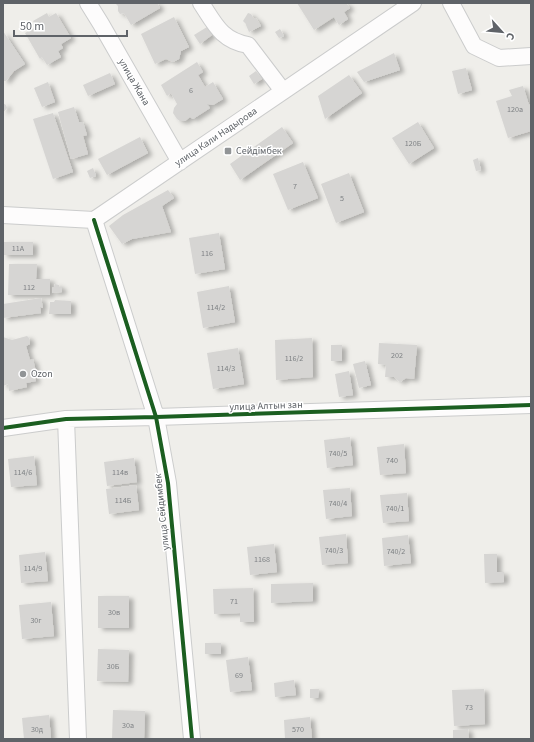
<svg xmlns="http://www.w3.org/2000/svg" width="534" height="742" font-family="'Source Sans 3',sans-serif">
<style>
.building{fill:#d6d5d3;filter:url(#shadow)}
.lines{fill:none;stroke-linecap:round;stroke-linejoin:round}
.minor-casing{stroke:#cbcccc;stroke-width:18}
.minor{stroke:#fdfcfc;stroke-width:16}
.cycleway-casing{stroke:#fff;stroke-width:6}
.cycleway{stroke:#1b5e20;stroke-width:4}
.poi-dot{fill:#919496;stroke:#fff;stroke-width:1.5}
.labels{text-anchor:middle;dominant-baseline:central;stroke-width:3;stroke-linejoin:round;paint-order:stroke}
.number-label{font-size:8px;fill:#7e8184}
.street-label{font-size:10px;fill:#5f6368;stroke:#fff}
.poi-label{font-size:10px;fill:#5f6368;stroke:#fff;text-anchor:start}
</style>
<defs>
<filter id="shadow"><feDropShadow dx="4.5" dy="2.5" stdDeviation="2" flood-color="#0004"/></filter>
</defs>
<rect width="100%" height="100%" fill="#efeeea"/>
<path class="building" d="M115 3H157L160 8 131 25 124 13 120 14 118 11V6Z
M297 3H346L350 8 344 12 348 19 339 25 334 17 314 30Z
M47 13 49 17 56 13 71 38 61 44 63 48 58 51 61 57 47 65 42 57 40 59 25 33 36 27 33 21Z
M248 13 251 14 254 19 256 18 261 26 249 32 246 25V24L243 21Z
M174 17 189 47 181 51 179 59 173 62 166 59 155 64 141 34Z
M207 27 212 35 200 44 194 35Z
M280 29 284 36 279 38 275 32Z
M3 31 25 64 14 71 6 81H3Z
M394 53 400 70 364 82 357 72Z
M197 62 203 72 198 75 205 87 213 82 223 99 213 105 207 104 210 108 193 119 190 117 185 121H180L177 119 173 113 174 108 177 104 171 93 167 96 161 85Z
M466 68 472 90 458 94 452 71Z
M256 71 262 79 254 84 249 76Z
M110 73 115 84 88 96 83 85Z
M349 75 362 93 325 119 318 96Z
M48 82 55 102 42 107 34 88Z
M523 86 529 105 531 104V131L508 138 496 101 512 96 509 90Z
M3 103 6 105 7 108 3 113Z
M74 107 79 122H83L87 135 83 136 88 154 71 159 58 112Z
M53 113 73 172 53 179 33 119Z
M418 122 434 148 409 164 392 138Z
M282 127 293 143 240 180 230 164Z
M140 137 148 153 107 175 98 159Z
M478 158 481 170 476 171 473 160Z
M303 162 318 198 288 210 273 174Z
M93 168 96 176 90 178 87 171Z
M349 173 364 212 336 223 321 184Z
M168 190 174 198 162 206 171 232 132 239 122 244 109 226 123 215Z
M219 233 225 269 195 274 189 238Z
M3 242H33V255H3Z
M9 264H37L36 279H50V295H8Z
M55 284 59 285V287H62V292L52 293V288L54 287Z
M229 286 235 322 203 328 197 292Z
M41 298 43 308 40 307 41 313 3 318V304Z
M55 300 71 301V314H49L50 302H54Z
M27 336 29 338 30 342V344L26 346 30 360 33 359 36 372 34 373 36 381 26 383 27 387 9 391 8 384 3 386V337L12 340Z
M312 338 313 377 276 380 275 340Z
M379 343 417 345 414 379 406 378 400 382 394 377H385L386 365 378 364Z
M331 345H342V361H331Z
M238 348 244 384 213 389 207 353Z
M365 361 371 385 359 388 353 364Z
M349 371 353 395 339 397 335 374Z
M350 437 353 465 327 468 324 440Z
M404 444 406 473 380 475 377 447Z
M34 456 37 485 11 487 8 459Z
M134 458 137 482 107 486 104 462Z
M136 485 139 510 109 514 106 489Z
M350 488 352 516 326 519 323 490Z
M407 493 409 521 383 523 380 495Z
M346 534 348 563 322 565 319 537Z
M408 535 411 563 384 566 382 538Z
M274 544 277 572 250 575 247 547Z
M45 552 48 581 21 583 19 555Z
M484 554H497V572H504V582L485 583Z
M313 583V601L271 603V584Z
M253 588 254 622H240V613L214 614 213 589Z
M98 596H129V628H98Z
M51 602 54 636 22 639 19 605Z
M205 643H221V654H205Z
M98 649 129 650 128 682 97 681Z
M248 657 252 690 230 692 226 660Z
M294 680 296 695 275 697 274 683Z
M310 689H319L318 698H310Z
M484 689 485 724 454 726 452 690Z
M113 710 145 711 144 739H112Z
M49 715 51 739H24L22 718Z
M310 717 312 739H285L284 720Z
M468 729 469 739H453V730Z"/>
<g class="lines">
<g class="minor-casing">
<path id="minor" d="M88 3 101 24 180 162
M201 3C215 24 221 40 248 45L283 91
M451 3 474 46 499 58 531 56
M3 215 94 220 413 3
M94 220 156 417 168 483 192 739
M66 419 78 739
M3 428 66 419 156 417 531 405"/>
</g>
<use href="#minor" class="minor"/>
<g class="cycleway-casing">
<path id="cycleway" d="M94 220 156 417 168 483 192 739
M3 428 66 419 156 417 531 405"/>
</g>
<use href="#cycleway" class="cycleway"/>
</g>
<g class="poi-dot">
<rect x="224" y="147" width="8" height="8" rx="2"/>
<circle cx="23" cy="374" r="4"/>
</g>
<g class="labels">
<g class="number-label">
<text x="191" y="90">6</text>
<text x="515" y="109">120а</text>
<text x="413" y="143">120Б</text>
<text x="295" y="186">7</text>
<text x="342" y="198">5</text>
<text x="18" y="248">11А</text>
<text x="207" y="253">116</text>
<text x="29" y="287">112</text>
<text x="216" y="307">114/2</text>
<text x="397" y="355">202</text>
<text x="294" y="358">116/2</text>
<text x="226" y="368">114/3</text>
<text x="338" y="453">740/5</text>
<text x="392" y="460">740</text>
<text x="23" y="472">114/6</text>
<text x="120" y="472">114в</text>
<text x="123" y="500">114Б</text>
<text x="338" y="503">740/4</text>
<text x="395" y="508">740/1</text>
<text x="334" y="550">740/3</text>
<text x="396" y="551">740/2</text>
<text x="262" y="559">1168</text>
<text x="33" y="568">114/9</text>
<text x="234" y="601">71</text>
<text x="114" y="612">30в</text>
<text x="36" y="620">30г</text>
<text x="113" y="666">30Б</text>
<text x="239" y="675">69</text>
<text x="469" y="707">73</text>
<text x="128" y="725">30а</text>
<text x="37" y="729">30д</text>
<text x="298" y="729">570</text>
</g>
<g class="street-label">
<text transform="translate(134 82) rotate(60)">улица Жана</text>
<text transform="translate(216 137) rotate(-34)">улица Кали Надырова</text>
<text transform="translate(266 406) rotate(-2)">улица Алтын зан</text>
<text transform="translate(162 512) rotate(-96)">улица Сейдимбек</text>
</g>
<g class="poi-label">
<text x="236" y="151">Сейдімбек</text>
<text x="31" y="374">Ozon</text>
</g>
</g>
<rect width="534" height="742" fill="none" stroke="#5f6368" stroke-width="8"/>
<g transform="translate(502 32) rotate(117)" stroke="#ffffff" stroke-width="3" paint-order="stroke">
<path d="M0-3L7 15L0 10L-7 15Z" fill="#5f6368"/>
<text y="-6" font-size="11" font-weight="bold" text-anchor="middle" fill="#5f6368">С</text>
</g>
<path d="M14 30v6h113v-6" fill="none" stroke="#5f6368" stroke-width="2"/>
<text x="20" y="30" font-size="12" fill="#5f6368" stroke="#ffffff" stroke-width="3" paint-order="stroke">50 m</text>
</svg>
